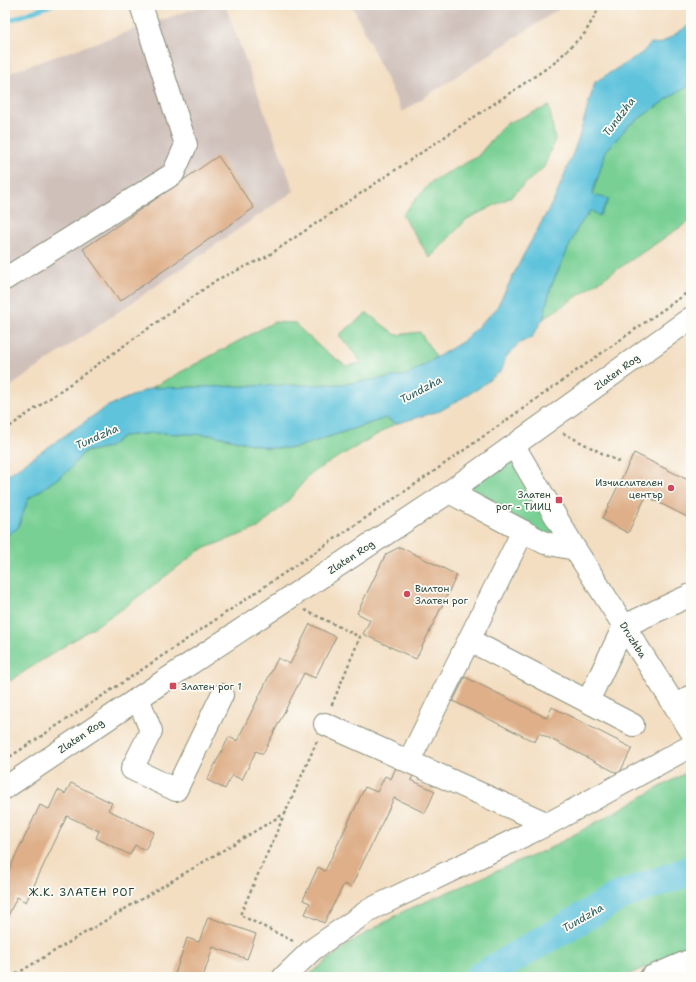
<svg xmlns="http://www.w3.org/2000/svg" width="696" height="982" font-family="'Shantell Sans',sans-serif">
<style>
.industrial{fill:#cfc0ba}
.green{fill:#79d094;stroke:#4c8664}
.water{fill:#5ec3dc;stroke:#3e8088}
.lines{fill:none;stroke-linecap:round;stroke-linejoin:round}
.stream{stroke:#5ec3dc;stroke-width:5}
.river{stroke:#5ec3dc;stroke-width:30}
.building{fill:#deaf88}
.minor-casing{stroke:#898e7b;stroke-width:24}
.path{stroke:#898e7b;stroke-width:2.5;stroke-dasharray:3 3;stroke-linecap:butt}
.minor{stroke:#fff;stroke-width:22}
.poi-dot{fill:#d1495b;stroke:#fdfcf7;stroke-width:1.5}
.labels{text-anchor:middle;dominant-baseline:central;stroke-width:3.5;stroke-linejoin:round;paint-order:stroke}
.street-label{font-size:10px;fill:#1f3d34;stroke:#fdfcf7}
.poi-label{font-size:10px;fill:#1f3d34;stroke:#fdfcf7;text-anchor:end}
.water-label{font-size:11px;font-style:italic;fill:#2f5e5e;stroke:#fdfcf7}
.neighbourhood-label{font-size:11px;letter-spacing:1px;fill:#1f3d34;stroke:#fdfcf7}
</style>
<rect width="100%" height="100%" fill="#fdfcf7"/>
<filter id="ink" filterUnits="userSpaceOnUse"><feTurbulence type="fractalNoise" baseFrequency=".025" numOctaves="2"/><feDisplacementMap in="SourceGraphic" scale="8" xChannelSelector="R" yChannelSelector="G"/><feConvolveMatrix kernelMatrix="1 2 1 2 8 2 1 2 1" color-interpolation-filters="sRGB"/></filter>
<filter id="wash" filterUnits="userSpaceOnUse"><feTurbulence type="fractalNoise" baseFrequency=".012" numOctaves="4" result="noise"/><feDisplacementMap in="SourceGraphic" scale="16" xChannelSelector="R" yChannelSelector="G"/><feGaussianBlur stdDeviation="0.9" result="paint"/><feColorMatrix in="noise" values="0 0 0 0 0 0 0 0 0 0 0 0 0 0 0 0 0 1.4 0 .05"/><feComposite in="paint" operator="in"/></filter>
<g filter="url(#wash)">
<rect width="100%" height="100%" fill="#f3dec2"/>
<path class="industrial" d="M205 5H225L294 191 5 390V74Z
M352 5H565L402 112Z"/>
<path class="green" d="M691 85V220L543 319 551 286 578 227 591 210 599 216 609 200 592 196 606 151 628 126 676 93Z
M549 106 555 139 544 167 509 198 467 219 430 258 402 215 432 181 477 157 505 124Z
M367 313 396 335 420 332 436 357 407 375 345 384 151 388 274 322 294 323 321 348 346 366 362 363 339 335Z
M386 418 395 424 311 473 286 503 258 528 200 550 122 609 5 684V537L18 528 28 499 68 471 84 452 109 447 123 436 154 433 213 435 269 448H295Z
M514 446 575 549 449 492Z
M691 770V946L677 954 623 977H306L351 942 404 911 548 849Z"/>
<path class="water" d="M691 24V85L676 93 628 126 606 151 592 195 609 199 599 216 591 210 578 227 551 286 543 319 532 337 518 344 506 357 502 370 479 388 440 411 395 424 386 418 295 448H269L213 435 154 433 123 436 109 447 84 452 68 471 28 499 18 528 5 537V477L106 407 151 388 345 384 407 375 462 342 496 309 524 254 556 196 578 140 595 82 642 53 651 43 660 44Z"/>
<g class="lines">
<path class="stream" d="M5 22 51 5"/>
<path class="river" d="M480 977 620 896 691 870"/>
</g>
<g id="blocks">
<path class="building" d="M218 156 254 208 120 301 83 249Z
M634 453 688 480 691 474V519L646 496 628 533 602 519Z
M400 547 457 575 416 659 363 634 370 620 357 613 386 554Z
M310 624 336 637 315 678 304 673 263 754 256 751 242 780 232 775 225 789 207 780 229 737 237 741 278 658 290 664Z
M465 677 547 718 552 707 632 748 619 774 539 733 535 742 453 701Z
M397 765 414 773 411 780 435 791 425 813 394 798 351 887 344 884 324 923 305 914 310 903 303 900 318 867 325 871 365 787 377 792 385 776 391 779Z
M71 783 112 803 108 810 154 832 145 850 135 845 130 855 96 838 99 831 67 816 26 902 17 897 5 922V878L40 805 49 809 58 790 65 794Z
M208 917 256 934 247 959 213 947 203 977H174L187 938 199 942Z"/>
</g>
</g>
<g filter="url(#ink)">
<use href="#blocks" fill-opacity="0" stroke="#898e7b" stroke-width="1"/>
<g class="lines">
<g class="minor-casing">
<path id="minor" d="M5 279 173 174 186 145 141 5
M514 446 575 549 691 731
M449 492 545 543 575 549
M469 640 633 725
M138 698 151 731 132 769 176 790 222 695
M588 701 624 626 691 595
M675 706 691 696
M325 724 548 824
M409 761 523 531
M5 788 149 691 449 492 691 318
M284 977 312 950 371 909 548 824 691 746
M651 977 691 960"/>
</g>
<path class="path" d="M5 430 218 279 266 257 553 64 585 33 601 5
M563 433 621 463
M305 610 360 637 331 707
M5 760 137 673 423 479 691 290
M293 941 240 915 317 741
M11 977 287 812"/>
<use href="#minor" class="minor"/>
</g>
</g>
<g class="poi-dot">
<circle cx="671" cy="488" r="4"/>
<rect x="555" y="496" width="8" height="8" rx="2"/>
<circle cx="407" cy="594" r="4"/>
<rect x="169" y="682" width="8" height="8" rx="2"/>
</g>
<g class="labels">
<g class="street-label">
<text transform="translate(617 372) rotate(-36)">Zlaten Rog</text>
<text transform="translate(351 557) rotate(-33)">Zlaten Rog</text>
<text transform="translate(633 640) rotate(58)">Druzhba</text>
<text transform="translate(81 736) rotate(-34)">Zlaten Rog</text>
</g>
<g class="poi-label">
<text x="663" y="482">Изчислителен<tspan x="663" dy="12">център</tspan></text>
<text x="551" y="494">Златен<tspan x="551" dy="12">рог - ТИИЦ</tspan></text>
<text x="415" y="588" text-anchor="start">Вилтон<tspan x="415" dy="12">Златен рог</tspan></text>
<text x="181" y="686" text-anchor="start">Златен рог 1</text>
</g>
<g class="water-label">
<text transform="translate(619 117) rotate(-53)">Tundzha</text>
<text transform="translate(421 390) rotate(-28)">Tundzha</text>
<text transform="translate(97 437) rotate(-24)">Tundzha</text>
<text transform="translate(583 918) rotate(-30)">Tundzha</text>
</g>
<g class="neighbourhood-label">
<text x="82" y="892">Ж.К. ЗЛАТЕН РОГ</text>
</g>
</g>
<rect width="696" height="982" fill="none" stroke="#fdfcf7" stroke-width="20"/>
</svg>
